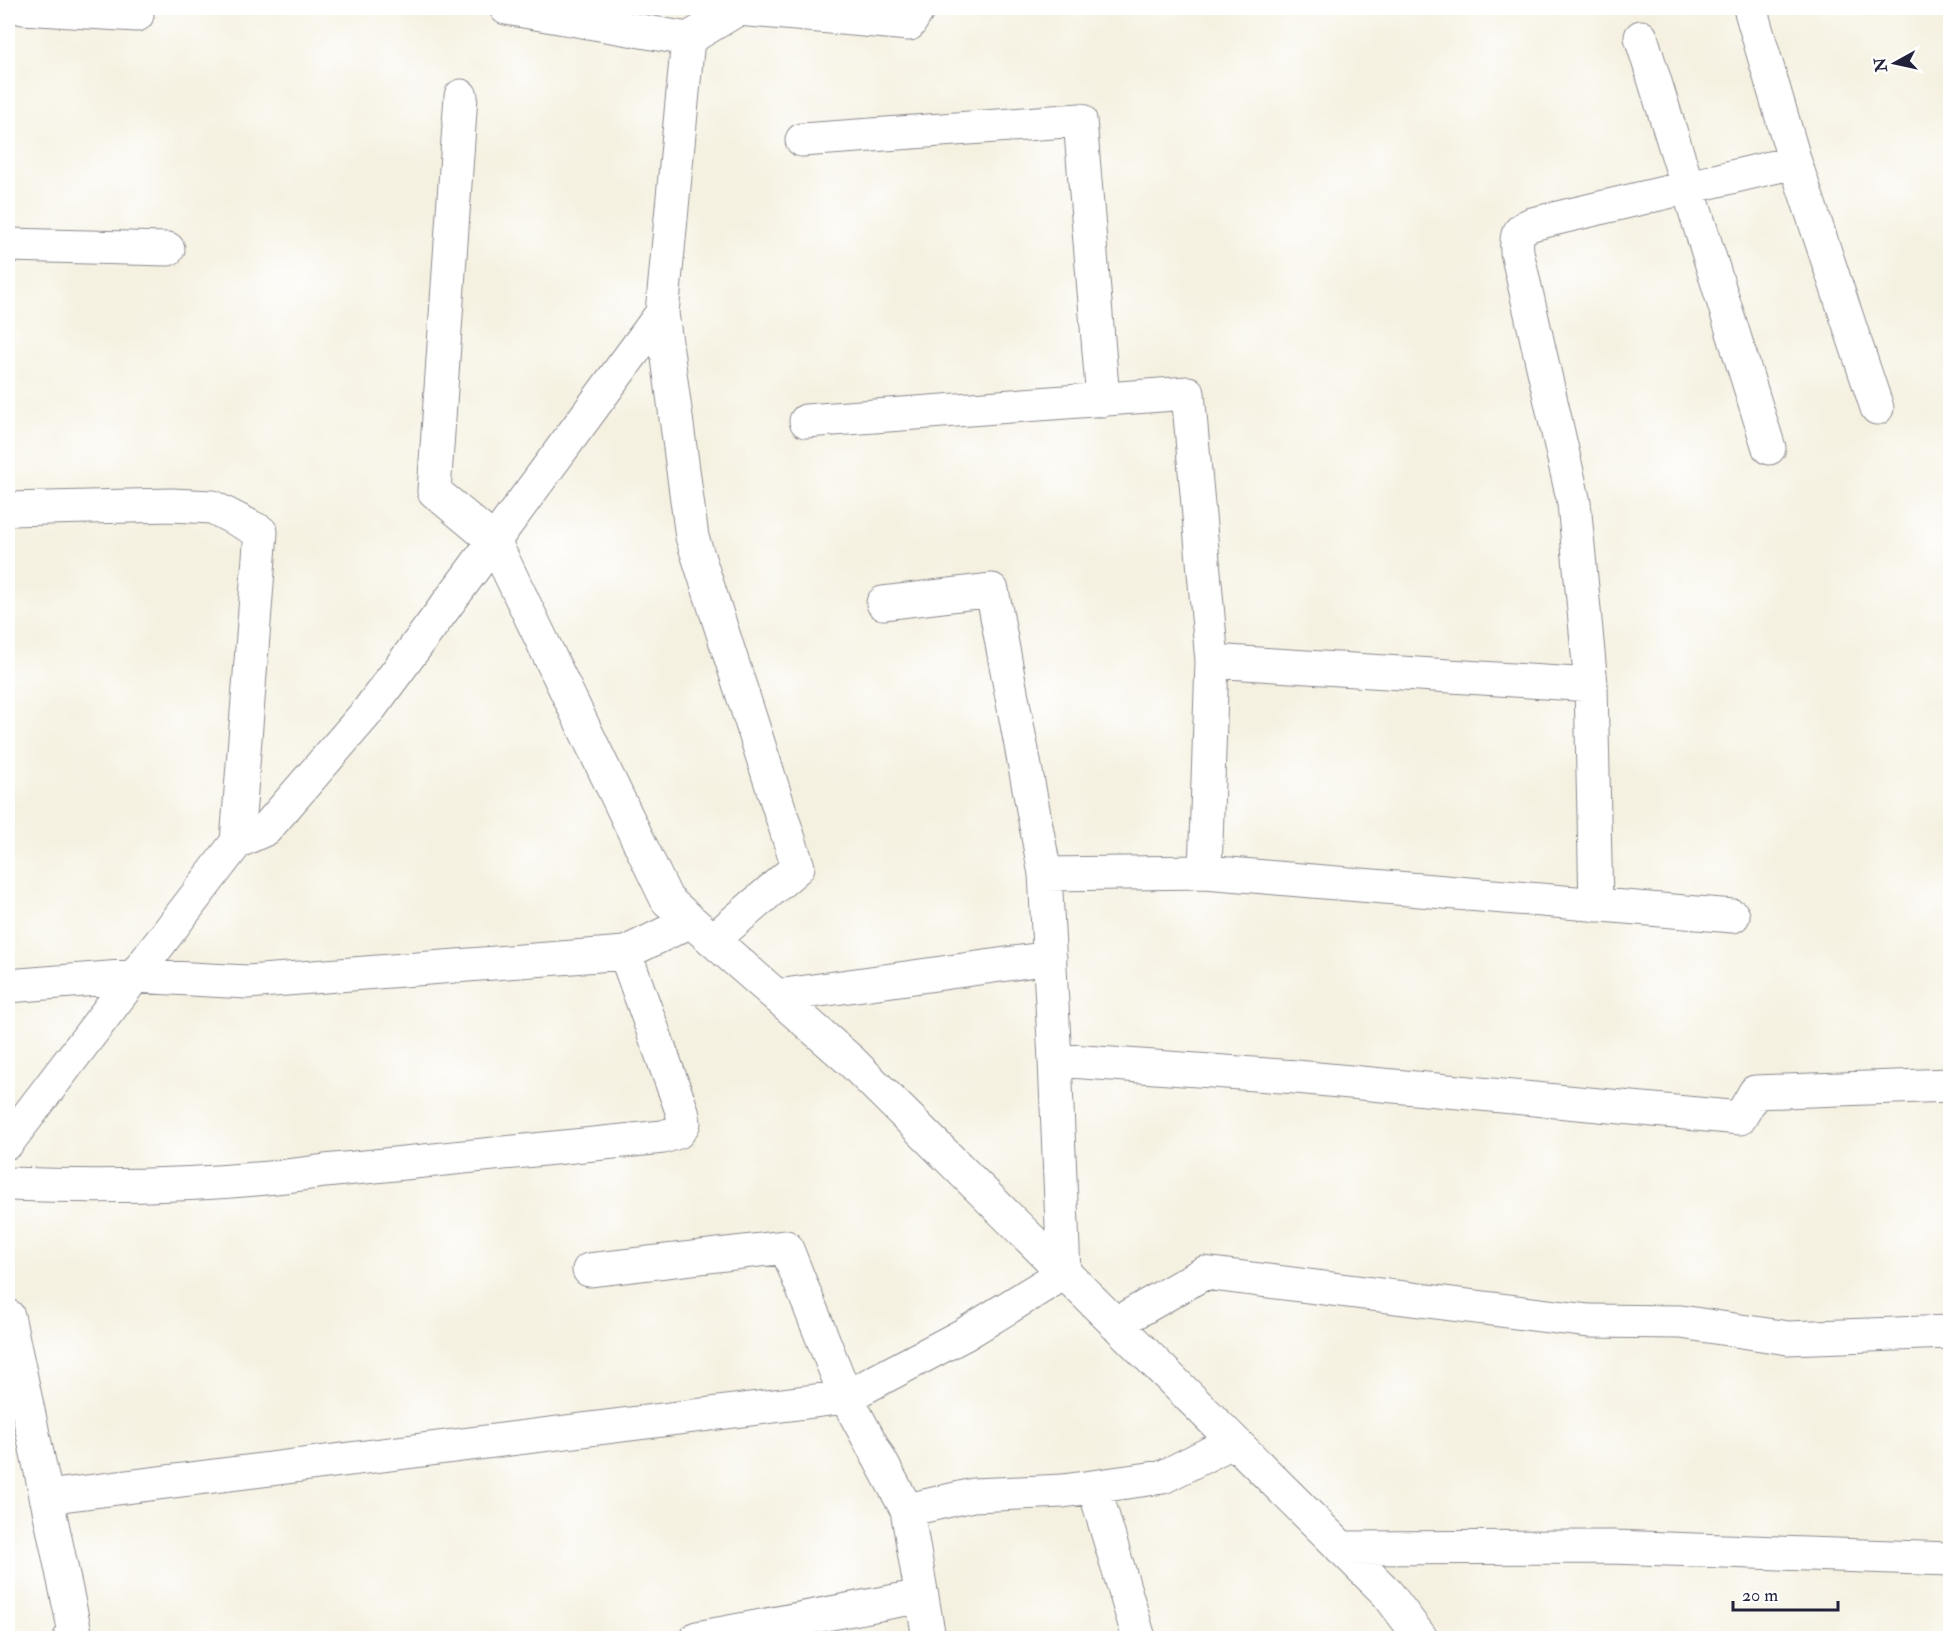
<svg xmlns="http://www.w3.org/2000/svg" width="1958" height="1646" font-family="'IM FELL Double Pica',serif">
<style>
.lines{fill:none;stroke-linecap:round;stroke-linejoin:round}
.minor-casing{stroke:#8c8a8e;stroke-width:35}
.minor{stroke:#fff;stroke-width:33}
</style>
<rect width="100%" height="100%" fill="#fff"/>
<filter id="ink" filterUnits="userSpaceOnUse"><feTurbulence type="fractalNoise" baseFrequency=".0167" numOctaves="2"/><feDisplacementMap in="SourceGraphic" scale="12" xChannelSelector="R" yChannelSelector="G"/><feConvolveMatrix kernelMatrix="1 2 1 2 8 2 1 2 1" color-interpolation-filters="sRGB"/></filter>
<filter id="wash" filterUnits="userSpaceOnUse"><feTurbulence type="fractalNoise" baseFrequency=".008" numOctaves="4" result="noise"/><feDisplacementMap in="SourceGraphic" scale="24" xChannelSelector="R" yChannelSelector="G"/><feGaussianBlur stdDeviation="1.35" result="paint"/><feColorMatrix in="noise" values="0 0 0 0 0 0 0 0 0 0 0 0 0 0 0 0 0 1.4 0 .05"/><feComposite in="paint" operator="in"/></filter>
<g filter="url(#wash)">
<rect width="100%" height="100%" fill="#f5f1e1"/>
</g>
<g filter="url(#ink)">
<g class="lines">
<g class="minor-casing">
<path id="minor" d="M23 8 137 15
M506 8 688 39 662 313 494 541 667 900 851 1061 1387 1593 1421 1638
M1750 8 1795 162 1877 408
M1641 37 1769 448
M688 39 738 9 909 24 919 8
M802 140 1080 120 1103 400
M8 245 168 249
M662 313 692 537 798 867 713 940
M806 421 1188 393 1212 661
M8 509 171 505 212 507 261 532 237 842
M883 603 992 590 1045 874
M1205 872 1212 661 1591 685
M1596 905 1591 685 1574 503 1517 252C1516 237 1516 230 1532 224L1795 162
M8 986 134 976 247 982 625 953 691 921
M777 996 1050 958
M1055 1060 1045 874 1205 872 1733 916
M8 1142 237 842 266 829 368 711 494 541 434 491 461 96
M8 1184C113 1188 221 1186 325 1171L663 1137 678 1132 684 1123 682 1111 625 953
M589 1270 786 1247 846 1397 965 1334 1064 1273 1055 1060 1296 1077 1740 1118 1755 1092 1950 1085
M8 1316 76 1637 70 1638
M1115 1324 1204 1273 1589 1321 1681 1322 1788 1338 1950 1332
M1094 1487 1139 1638
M46 1497 846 1397 907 1510 973 1495 1063 1491 1163 1477 1234 1441
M907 1510 929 1638
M1341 1548 1612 1547 1950 1559
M697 1638 922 1596"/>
</g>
<use href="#minor" class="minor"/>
</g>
</g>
<rect width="1958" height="1646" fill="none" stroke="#fff" stroke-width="30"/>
<g transform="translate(1895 63) rotate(262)" stroke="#ffffff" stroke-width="4.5" paint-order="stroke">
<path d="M0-4.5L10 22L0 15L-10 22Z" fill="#22223b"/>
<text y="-9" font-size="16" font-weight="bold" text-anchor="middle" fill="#22223b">N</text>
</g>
<path d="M1733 1601v9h105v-9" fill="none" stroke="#22223b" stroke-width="3"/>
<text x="1742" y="1601" font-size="18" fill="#22223b" stroke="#ffffff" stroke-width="4.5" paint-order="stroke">20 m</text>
</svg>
